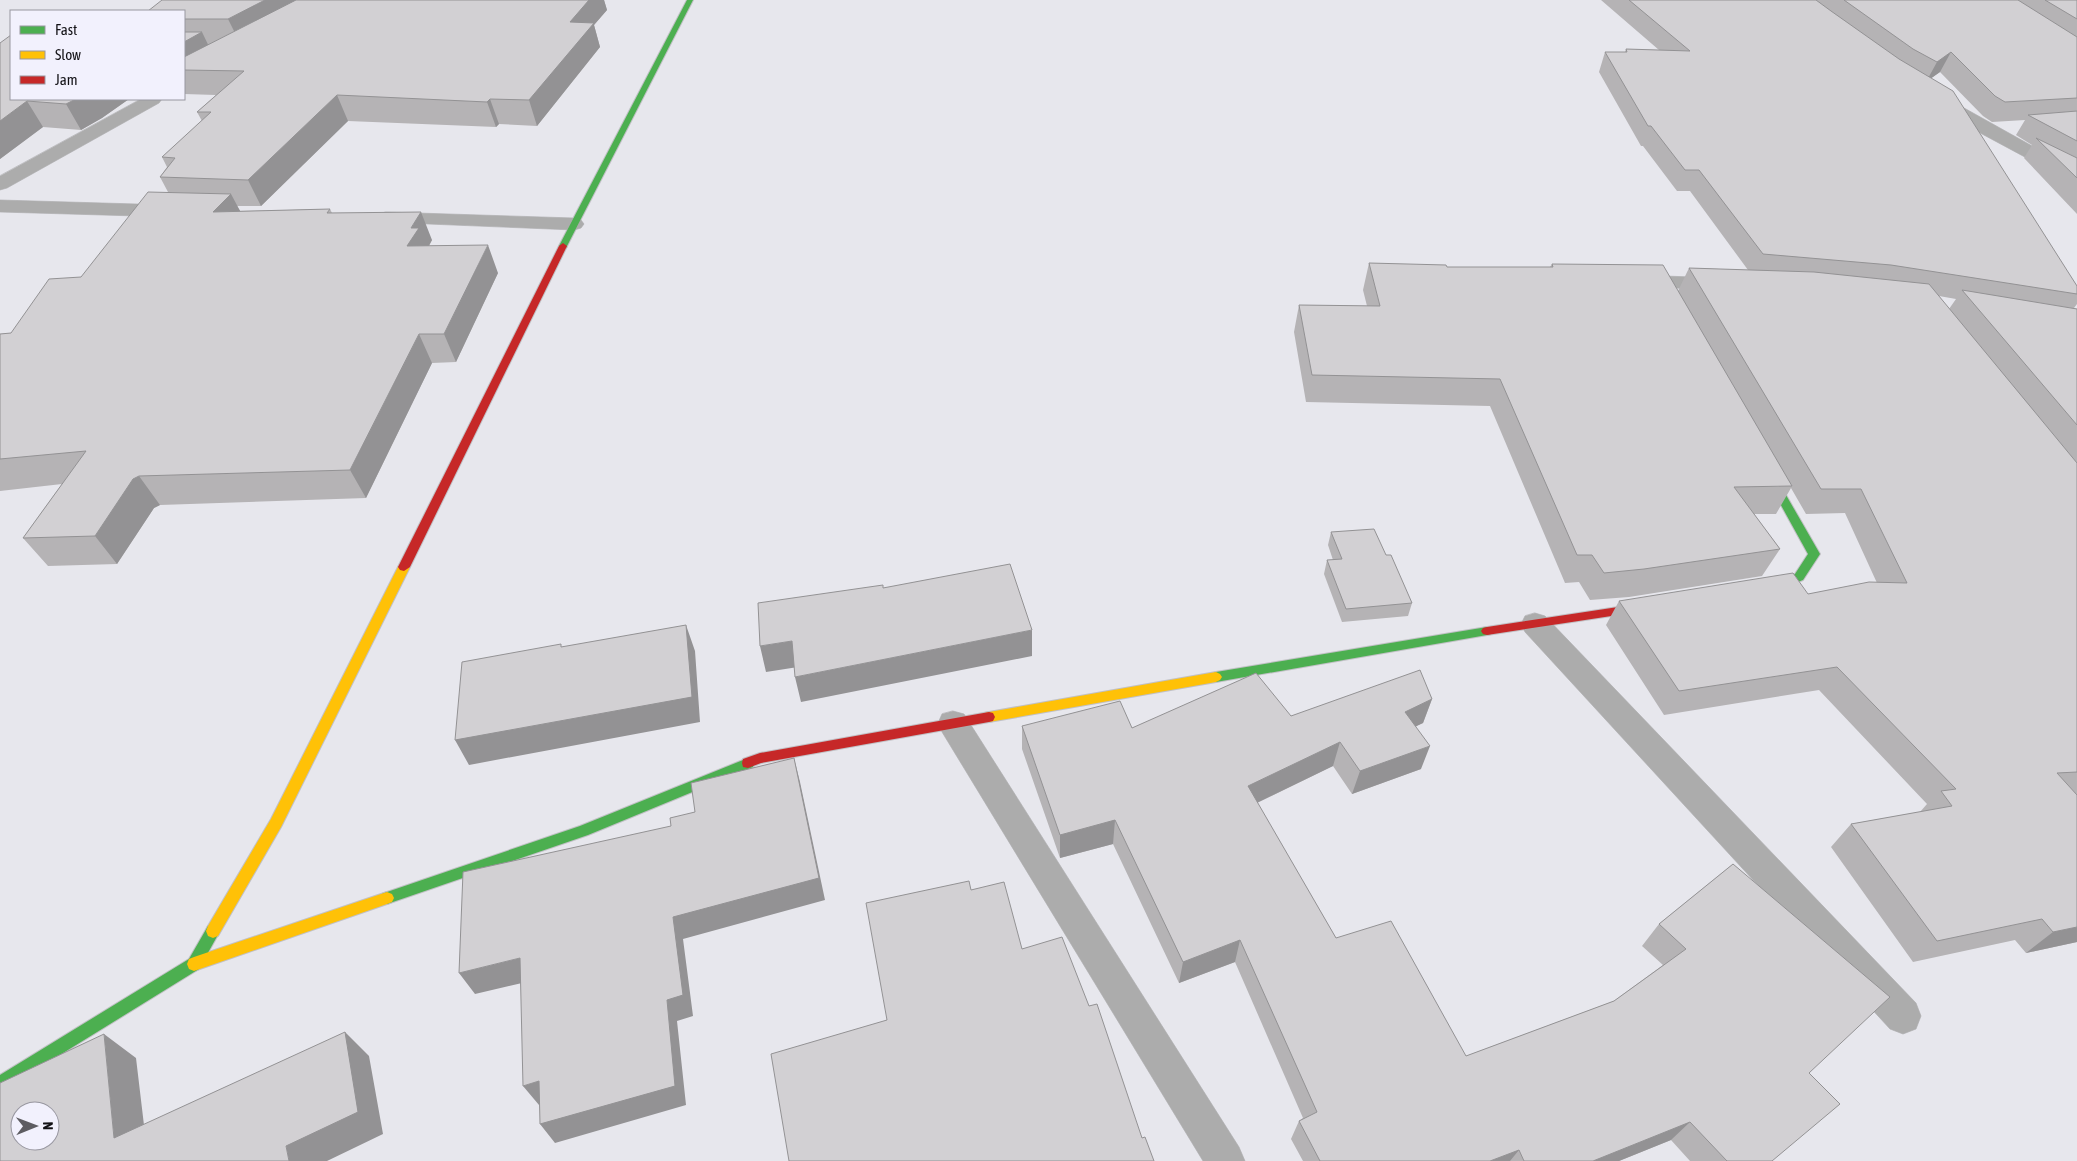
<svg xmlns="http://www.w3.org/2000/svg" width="2077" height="1161" font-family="'Asap Condensed',sans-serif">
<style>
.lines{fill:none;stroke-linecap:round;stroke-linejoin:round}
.street-casing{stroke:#c1c1c5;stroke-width:1}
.fast-casing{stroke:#c1c1c5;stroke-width:2}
.slow-casing{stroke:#c1c1c5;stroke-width:2}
.jam-casing{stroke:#c1c1c5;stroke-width:2}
.street{fill:#acacac;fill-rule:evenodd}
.fast{fill:#4caf50;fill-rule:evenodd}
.slow{fill:#ffc107;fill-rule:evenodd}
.jam{fill:#c62828;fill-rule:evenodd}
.wall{fill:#b5b3b5;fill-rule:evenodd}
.shaded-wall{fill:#939294}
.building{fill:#d2d0d3;stroke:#939294;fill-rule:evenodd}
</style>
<rect width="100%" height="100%" fill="#e7e7ed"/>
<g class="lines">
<g class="street-casing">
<path id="street" d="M1939 94 2077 171V185L1982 134 1933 103 1930 99 1933 95Z
M141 99H162L159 103 7 188 0 190V176Z
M0 200 171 205 178 207 181 211 178 215 171 217 0 212Z
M386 212 574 218 581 220 584 224 581 228 574 230 379 222 376 218 379 214Z
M1636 275 1720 278 1728 279 1731 284 1728 289 1720 290 1628 286 1625 281 1628 276Z
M1535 613 1545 616 1916 1003 1921 1016 1916 1029 1903 1034 1890 1029 1525 632 1521 624 1525 616Z
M953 711 964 714 1239 1147 1245 1161H1203L942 732 938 723 942 714Z"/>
</g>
<g class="fast-casing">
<path id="fast" d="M687 0H693L567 246 566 248H560L559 246Z
M1766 466 1771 469 1820 554 1803 580 1777 590 1760 593 1754 589 1756 586 1772 583 1795 574 1808 554 1761 469Z
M1487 627 1491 628 1493 631 1491 634 1487 635 1216 682 1212 680 1210 677 1212 674 1216 672Z
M748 758 753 759 754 763 753 767 588 835 387 904 382 902 380 898 382 894 387 892 580 826Z
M213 924 218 926 220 931 199 969 0 1092V1075L189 959 208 926Z"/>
</g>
<g class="slow-casing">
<path id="slow" d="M404 563 410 567 281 827 218 936 213 938 208 936 206 931 208 926 271 819 398 567Z
M1216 672 1220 674 1222 677 1220 680 1216 682 989 722 985 721 983 717 985 713 989 712Z
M387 892 392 894 394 898 392 902 387 904 194 971 189 969 187 964 189 959 194 957Z"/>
</g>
<g class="jam-casing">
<path id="jam" d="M563 243 567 246 410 567 404 571 400 570 398 567 559 246Z
M1651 602 1655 603 1657 606 1655 609 1651 610 1487 635 1483 634 1481 631 1483 628 1487 627Z
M989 712 993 713 995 717 993 721 989 722 761 763 748 768 743 767 742 763 743 759 760 753Z"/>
</g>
<use href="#street" class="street"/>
<use href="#fast" class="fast"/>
<use href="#slow" class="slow"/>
<use href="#jam" class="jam"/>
</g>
<path class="wall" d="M162 0H604L607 10 594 25 600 47 537 126 499 124 496 127 348 121 261 206H237L240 211 330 209 332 213 432 240 429 246 498 273 456 362 432 363 366 498 160 505 154 508 117 564 48 566 23 538 62 484 0 491V334L11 333 81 277 168 192 160 177 167 167 162 157 202 121 197 112 216 95 184 94V11Z
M1601 0H2077V214L2024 158 2032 145 2016 135 2025 120 1992 122 1983 116 1940 72 1931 78 2077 286V304L2074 308 2077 309V942L2026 953 2015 940 1913 962 1831 847 1851 824 1920 812 1927 804 1819 690 1664 715 1606 625 1619 601 1808 594 1877 583 1845 513 1806 514 1791 488 1776 514H1754L1780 549 1762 576 1629 597 1590 600 1579 582 1565 583 1490 406 1306 402 1294 332 1299 305 1367 306 1363 290 1369 263 1447 267H1550L1552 264 1678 291 1689 268 1748 270 1690 191H1677L1643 146H1641L1599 72 1605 52H1625L1626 49 1659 50ZM1939 296 1956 299 1949 309Z
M0 43 129 99 102 118 81 130 43 127 0 159Z
M1331 532 1386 555 1412 603 1408 616 1342 622 1324 574 1327 560H1333L1328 545Z
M1432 699 1423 723 1416 726 1421 769 1352 794 1333 766 1257 803 1336 938 1466 1056 1614 1001 1663 965 1642 946 1659 924 1733 864 1809 1073 1772 1161H1690L1671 1140 1619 1161H1303L1291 1139 1299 1121 1303 1118 1235 962 1179 983 1113 844 1060 858 1022 749V726L1132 728 1291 716Z"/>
<path class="shaded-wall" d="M265 0H321L240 43 228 19Z
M580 0H604L607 10 594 25 600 47 537 126 529 100 570 22Z
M202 32 214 57 184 70V42Z
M1951 52 1940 72 1926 82 1937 62Z
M337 95 348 121 261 206 248 180Z
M76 99H129L102 118 81 130 66 104Z
M490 99 499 124 496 127 487 102Z
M27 101 43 127 0 159V121Z
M231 194 246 222 213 212Z
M421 212 432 240 427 249 407 246 411 228Z
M488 245 498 273 456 362 444 334Z
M419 334 432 363 366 498 350 470Z
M139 476 160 505 154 508 117 564 95 536 133 479Z
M686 625 695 651 700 722 469 765 455 740Z
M1032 630V656L801 702 795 677Z
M792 641 798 667 766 672 760 646Z
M1432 699 1423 723 1396 736 1405 712Z
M1340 742 1333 766 1242 810 1248 786Z
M1430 746 1421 769 1352 794 1360 771Z
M794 758 800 782 825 900 683 939 693 1016 677 1021 686 1105 555 1143 540 1124 667 1000 673 917Z
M1115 820 1113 844 1060 858V835Z
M2077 927V942L2026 953 2053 932Z
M1240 940 1235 962 1179 983 1183 962Z
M520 958 535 980 475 994 459 973Z
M345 1032 369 1056 383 1134 327 1161H289L286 1146Z
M104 1034 136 1058 148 1159 114 1138Z
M539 1081 554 1101 539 1105 523 1086Z
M1690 1122 1671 1140 1619 1161H1593Z
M1519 1150 1510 1161H1490Z"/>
<path class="building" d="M162 0H265L228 19H184V11H148Z
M296 0H589L570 22 594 23 529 100 490 99 487 102 337 95 248 180 160 177 175 158 162 157 211 112H197L244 71 184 70V57Z
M1629 0H1816L1831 11 1899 59 1953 91 2077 286V294L1891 265 1763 254 1699 170H1685L1651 126H1648L1605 52H1627L1626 49 1690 51Z
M1844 0H2018L2077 37V98L2005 102 1995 96 1951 52 1937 62 1913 49Z
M2045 0H2077V19Z
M184 32H202L184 42Z
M11 35V99H76L66 104 27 101 0 121V43Z
M2077 111V141L2028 115Z
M2036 138 2077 158V178Z
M148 192 231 194 213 212 330 209 327 213 421 212 411 228H419L407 246 488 245 444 334H419L350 470 139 476 133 479 95 536 23 538 86 451 0 459V334L11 333 49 279 81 277Z
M1369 263 1446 265 1447 267H1553L1552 264 1663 265 1792 486 1734 487 1780 549 1644 569 1604 573 1592 555H1577L1500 379 1312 375 1299 305 1380 306Z
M1689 268 1814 272 1929 284 2077 463V772L2057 773 2077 795V927L2053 932 2042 919 1937 941 1851 824 1952 806 1941 791 1956 789 1837 667 1679 691 1619 601 1793 573 1808 594 1869 582 1907 583 1861 489H1821Z
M1962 290 2077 309V425Z
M1374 529 1386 555H1391L1412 603 1346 609 1327 560 1342 559 1331 532Z
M1010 564 1032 630 795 677 792 641 760 646 758 603 883 585V588Z
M686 625 692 697 455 740 462 662 561 644V647Z
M1420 670 1432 699 1405 712 1430 746 1360 771 1340 742 1248 786 1336 938 1391 921 1466 1056 1614 1001 1686 949 1659 924 1733 864 1890 997 1809 1073 1840 1104 1772 1161H1727L1690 1122 1593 1161H1524L1519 1150 1490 1161H1320L1299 1121 1317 1112 1240 940 1183 962 1115 820 1060 835 1022 726 1120 701 1132 728 1256 673 1291 716Z
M794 758 819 878 673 917 683 995 667 1000 675 1086 540 1124 539 1081 523 1086 520 958 459 973 463 872 671 826 670 818 695 812 691 783Z
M969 881 971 890 1004 882 1022 949 1062 937 1089 1006 1097 1004 1142 1138 1145 1137 1154 1161H789L771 1054 887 1020 866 903Z
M345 1032 358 1112 286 1146 289 1161H0V1083L104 1034 114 1138ZM20 1111H50V1141H20Z"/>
<rect x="10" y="10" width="175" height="90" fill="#f2f1fd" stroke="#9897a0"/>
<rect x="20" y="26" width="25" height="8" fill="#4caf50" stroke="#9897a0"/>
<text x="55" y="35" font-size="15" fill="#121115">Fast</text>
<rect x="20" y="51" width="25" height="8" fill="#ffc107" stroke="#9897a0"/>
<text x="55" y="60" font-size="15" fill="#121115">Slow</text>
<rect x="20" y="76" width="25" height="8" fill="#c62828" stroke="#9897a0"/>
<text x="55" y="85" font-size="15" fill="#121115">Jam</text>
<g transform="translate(35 1126) rotate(89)"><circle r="24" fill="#f2f1fd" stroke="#9897a0"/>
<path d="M0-4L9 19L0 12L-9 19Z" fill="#5d5c61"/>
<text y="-8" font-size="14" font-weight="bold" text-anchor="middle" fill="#121115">N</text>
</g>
</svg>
